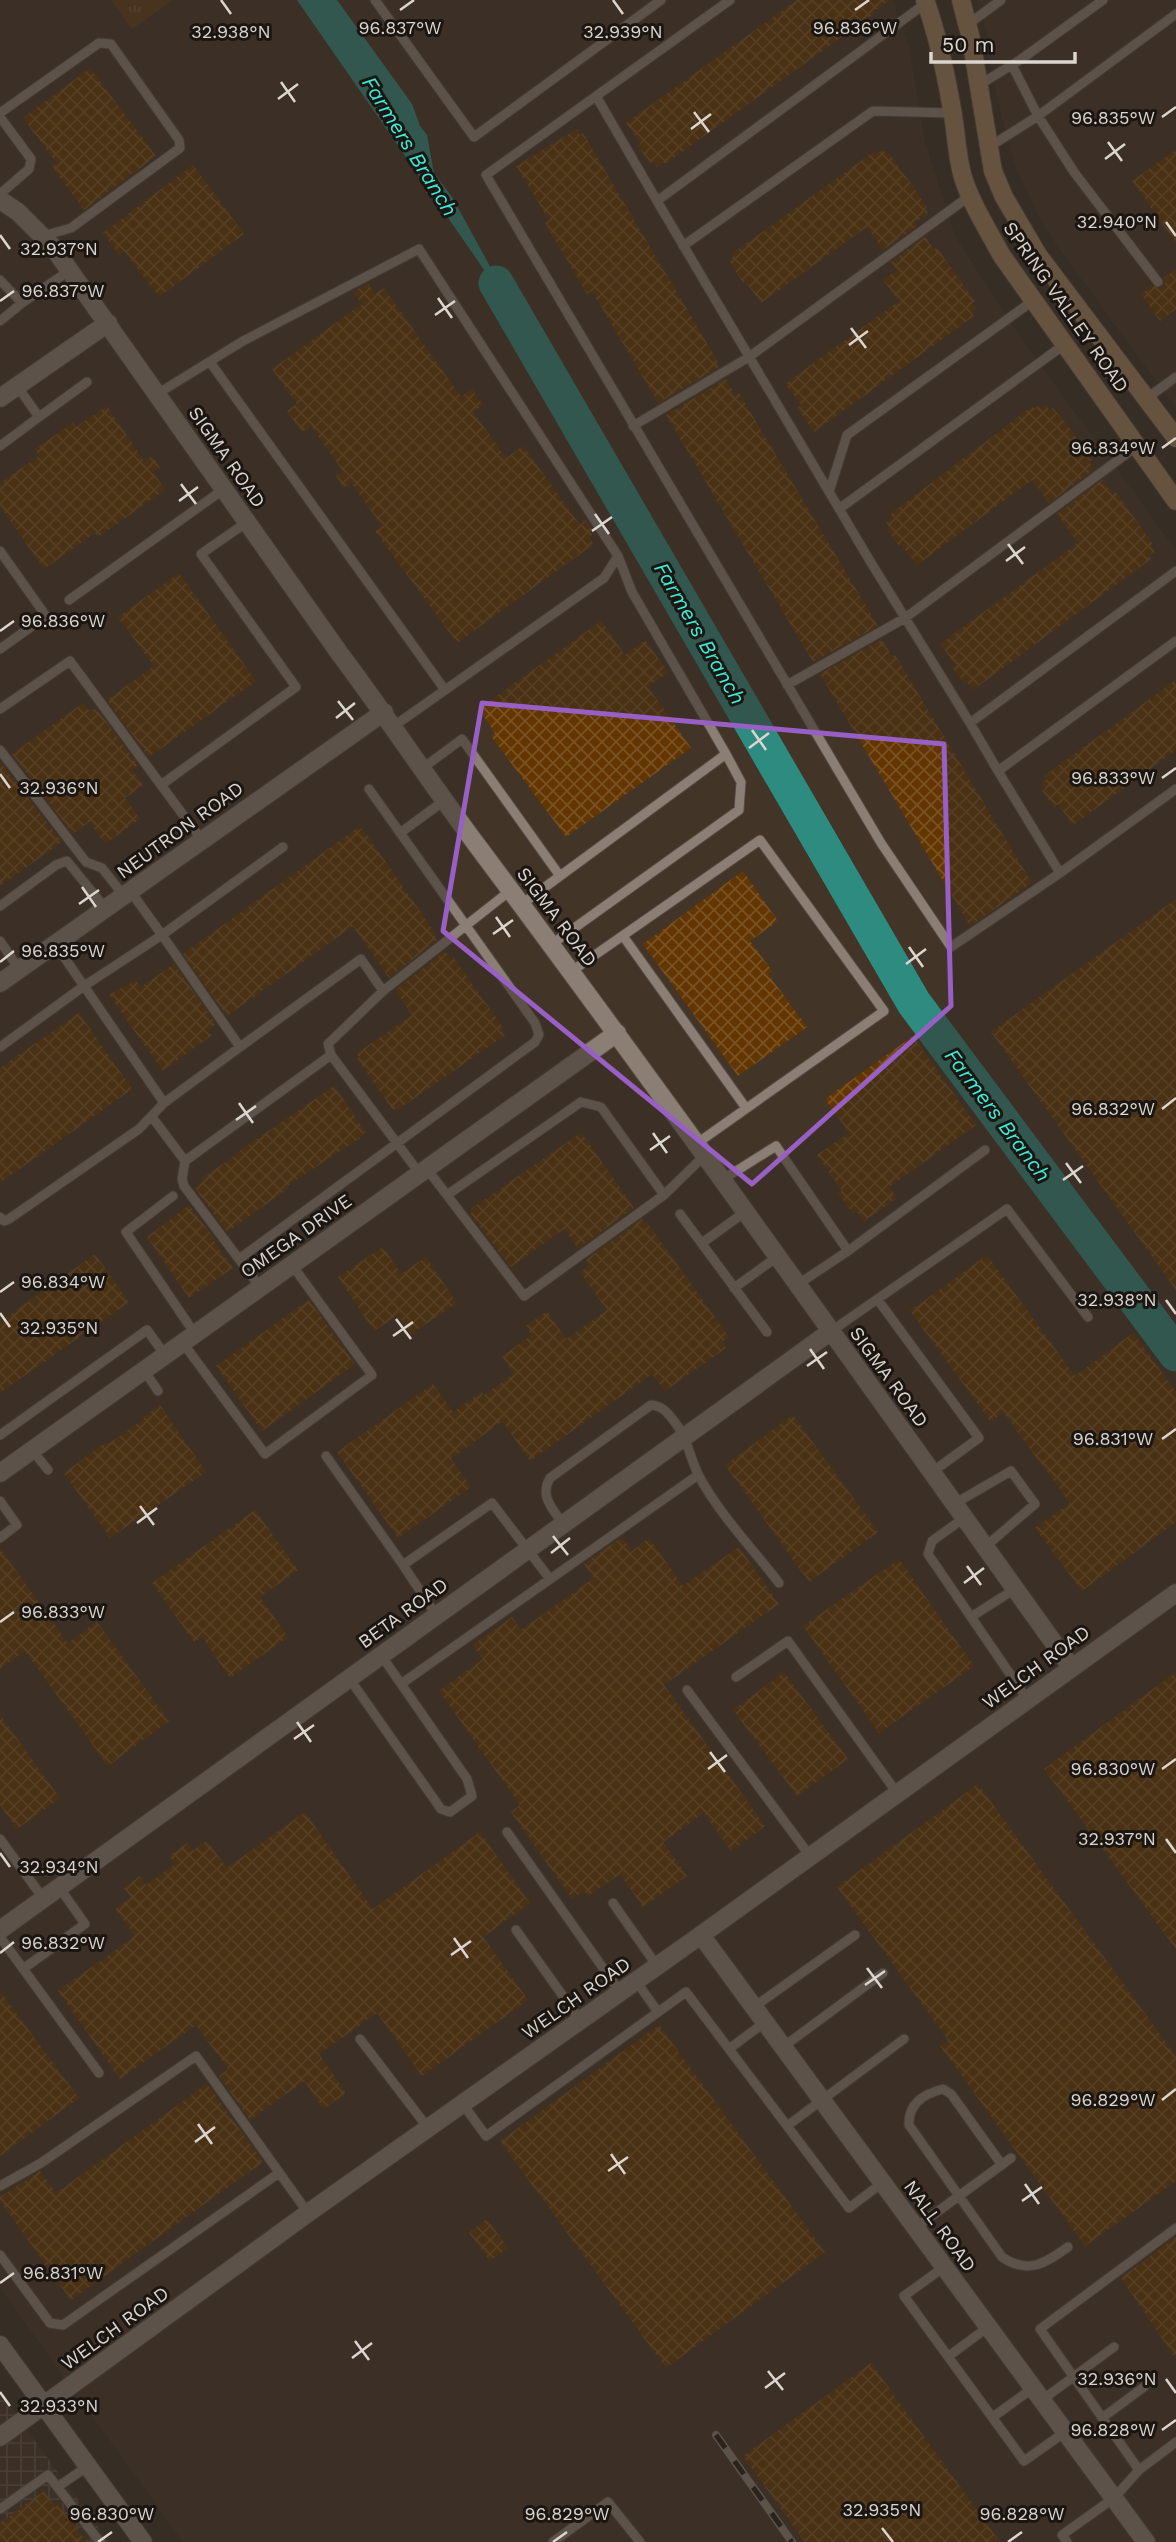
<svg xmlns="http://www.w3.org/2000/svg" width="1176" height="2542" font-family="'Work Sans',sans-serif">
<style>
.built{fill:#433428}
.industrial{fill:url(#industrial-grid)}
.park{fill:url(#park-tufts)}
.water{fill:#2e8b80}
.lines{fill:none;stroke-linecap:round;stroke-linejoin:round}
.river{stroke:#2e8b80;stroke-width:35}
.building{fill:url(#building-cross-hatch)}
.service-casing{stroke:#534b44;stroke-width:11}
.minor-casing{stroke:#534b44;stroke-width:20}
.tertiary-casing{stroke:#534b44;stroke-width:20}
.secondary-casing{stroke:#534b44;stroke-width:20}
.service{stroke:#8a7e75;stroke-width:9}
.minor{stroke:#8a7e75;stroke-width:18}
.tertiary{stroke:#8a7e75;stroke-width:18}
.secondary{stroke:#a18061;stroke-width:18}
.rail-casing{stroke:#877f78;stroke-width:8}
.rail{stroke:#1b1612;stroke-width:5;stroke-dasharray:16;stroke-linecap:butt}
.marked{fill:none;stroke:#985fc4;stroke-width:5;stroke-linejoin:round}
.ticks{fill:none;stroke:#dcd6d0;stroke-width:2.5}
.labels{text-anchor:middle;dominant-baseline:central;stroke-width:6;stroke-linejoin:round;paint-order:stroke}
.street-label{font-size:19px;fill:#dcd6d0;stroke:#1b1612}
.water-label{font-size:21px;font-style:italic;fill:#3cecd8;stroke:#1b1612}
.ticks-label{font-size:18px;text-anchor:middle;fill:#dcd6d0;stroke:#1b1612;stroke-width:6;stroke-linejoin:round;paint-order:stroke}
</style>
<defs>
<pattern id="industrial-grid" width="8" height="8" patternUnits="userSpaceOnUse" patternTransform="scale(1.75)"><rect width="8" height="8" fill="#433428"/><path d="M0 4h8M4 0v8" fill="none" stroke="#5e5146"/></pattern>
<pattern id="park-tufts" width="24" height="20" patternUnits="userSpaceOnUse" patternTransform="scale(1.75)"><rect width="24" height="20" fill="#5e3b1a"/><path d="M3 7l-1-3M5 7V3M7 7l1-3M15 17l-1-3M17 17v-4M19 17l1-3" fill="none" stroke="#74573a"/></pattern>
<pattern id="building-cross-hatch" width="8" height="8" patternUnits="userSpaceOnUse" patternTransform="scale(1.75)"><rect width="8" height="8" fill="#633500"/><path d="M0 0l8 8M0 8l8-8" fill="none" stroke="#795224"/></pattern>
</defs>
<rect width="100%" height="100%" fill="#372d25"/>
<path class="built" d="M0 0H892L909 46 925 142 955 236 1022 340 1176 550V2542H183L0 2288Z
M977 0H1176V408L1058 247 1039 217 1014 162 1001 115 989 58 991 50Z"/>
<path class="industrial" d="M0 2393 109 2542H0Z"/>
<path class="park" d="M111 0H172L132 29Z"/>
<path class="water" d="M297 0H337L412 104 420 126 427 135 434 173 452 197 521 323Z"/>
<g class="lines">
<path class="river" d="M496 283 914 1003 1176 1354"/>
</g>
<path class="building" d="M797 0H889L874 11 875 13 665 164 663 162 657 167 653 161 650 163 638 146 641 144 626 123Z
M90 68 156 156 84 210 52 167 57 163 23 118Z
M577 129 580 135 583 133 718 362 717 363 719 367 658 403 592 291 587 294 545 223 549 220 516 166Z
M883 149 887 155 889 153 927 207 925 208 928 213 914 223 917 226 883 250 867 227 761 303 745 281 743 283 729 260 734 256 733 253 875 151 877 154Z
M1176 150V243L1132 181Z
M193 165 244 234 159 297 124 251 119 255 103 233Z
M925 237 934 250 937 248 975 301 972 303 976 309 972 313 974 316 814 432 797 408 801 405 785 384 899 301 883 280 897 270 891 262Z
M1176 269V309L1160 321 1141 294 1152 286 1162 288 1165 284 1164 278Z
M368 284 375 294 384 288 461 397 472 389 483 405 473 412 506 458 523 446 580 525 586 520 594 533 589 537 594 544 457 643 375 531 382 526 351 483 344 488 336 476 343 471 311 426 302 432 287 411 297 404 272 369 362 304 353 292Z
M726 379 735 396 739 393 878 626 813 662 666 415Z
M1046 404 1050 410 1053 408 1071 430 1092 460 1089 462 1094 469 1049 503 1032 480 917 565 901 545 899 546 887 530 890 528 886 522 892 518 889 515 1033 406 1034 409 1039 405 1041 408Z
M107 406 144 461 152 456 160 468 153 472 165 490 98 537 95 533 44 569 0 506V483L39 456 35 449 73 423 76 427Z
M1102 480 1112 493 1115 491 1153 544 1151 546 1155 552 1149 556 1151 559 973 690 967 682 965 684 952 667 956 665 940 644 1078 543 1057 514Z
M179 573 256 681 149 757 107 700 154 666 118 617Z
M601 621 625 655 645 640 668 672 648 687 691 748 566 837 491 736 495 733 479 709Z
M882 639 892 657 895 655 1032 883 970 926 820 674Z
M1176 680V750L1073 825 1058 804 1054 807 1042 791 1045 789 1041 783 1047 779 1044 776Z
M83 703 90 712 96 708 138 765 132 770 143 785 125 798 140 819 105 844 89 822 73 834 12 754Z
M0 762 62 842 0 886Z
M357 828 359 830 362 828 436 934 434 935 437 940 389 978 353 926 227 1016 183 954Z
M743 871 778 921 750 941 772 971 768 974 807 1027 738 1076 643 944Z
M1176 899V1290L991 1032Z
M445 951 451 959 453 957 504 1029 502 1031 505 1035 398 1110 396 1108 393 1110 357 1059 359 1057 356 1054 412 1015 397 993 399 992 397 989Z
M174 964 216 1024 208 1030 212 1035 163 1071 109 995 136 980 141 987Z
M79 1013 132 1089 0 1183V1068Z
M913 1036 976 1125 889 1187 897 1198 864 1221 857 1211 853 1214 838 1193 842 1191 817 1155 849 1133 825 1099Z
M334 1086 366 1132 359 1137 360 1138 287 1186 289 1188 227 1232 195 1188 203 1182 201 1179 236 1155 235 1154Z
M579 1134 581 1137 583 1135 634 1208 578 1248 564 1229 511 1267 470 1214 473 1212 471 1209Z
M189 1205 215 1240 214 1241 233 1268 189 1298 147 1237Z
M642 1219 646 1225 648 1224 729 1337 722 1342 726 1348 665 1391 652 1374 530 1461 502 1421 451 1459 471 1487 398 1538 337 1452 433 1384 453 1412 481 1392 484 1395 514 1374 502 1356 532 1335 526 1326 547 1311 566 1339 607 1310 580 1272 590 1265 586 1260Z
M383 1247 401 1274 426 1257 457 1303 411 1334 398 1315 374 1331 338 1277Z
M95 1254 129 1302 0 1393V1322Z
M987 1255 1075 1376 1133 1333 1176 1392V1522L1082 1591 1035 1528 1070 1503 1003 1412 991 1422 910 1311Z
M309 1300 355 1364 262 1431 216 1366Z
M160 1405 206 1472 110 1538 64 1473 106 1442 107 1445 145 1418 144 1417Z
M793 1415 878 1532 809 1582 725 1465Z
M255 1510 298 1570 260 1597 288 1637 230 1678 202 1637 194 1642 152 1583Z
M622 1537 632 1551 649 1538 683 1586 739 1547 779 1604 664 1685 765 1826 731 1851 704 1813 663 1842 687 1876 643 1907 620 1874 588 1896 584 1891 572 1899 511 1812 520 1805 439 1691 483 1659 473 1645 512 1617 521 1630 594 1578 584 1564Z
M0 1548 68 1643 97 1622 169 1721 108 1766 25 1651 0 1669Z
M899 1559 974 1666 879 1733 803 1626Z
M784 1672 848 1759 797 1796 733 1710Z
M1176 1672V1949L1044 1769Z
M0 1715 60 1798 17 1829 0 1805Z
M978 1784 1176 2056V2181L1085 2246 940 2046 948 2040 837 1887Z
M305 1812 373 1909 480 1832 530 1903 483 1937 528 2000 422 2076 377 2013 319 2054 346 2093 324 2109 304 2081 250 2120 219 2076 228 2069 196 2025 120 2079 58 1991 135 1936 115 1909 131 1897 124 1888 140 1876 146 1885 175 1864 169 1856 187 1843 192 1851 207 1841 227 1868Z
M0 1991 79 2098 0 2156Z
M659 2025 825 2252 666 2368 500 2141Z
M207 2084 263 2162 71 2300 0 2201V2197L40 2171 56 2193Z
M487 2219 508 2248 490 2261 469 2233Z
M1176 2237V2359L1121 2278Z
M871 2363 1000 2542H805L743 2456Z
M44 2491 55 2507 59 2505 86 2542H0V2523Z"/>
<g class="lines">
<g class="service-casing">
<path id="service" d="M375 0 474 137 661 0
M730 0 486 175 881 843 951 947 1060 873
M967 25 1001 0
M979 85 1020 60 1103 0
M596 96 657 201 926 3
M0 113 99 43 111 44 179 140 180 148 71 228 43 236
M0 117 31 159 29 169 0 194
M989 147 1038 116 1012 65
M657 201 870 561 970 723
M683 246 873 111 952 113
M0 280 22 303 70 270
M1158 282 1074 172 1038 116 1176 14
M0 321 22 303
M210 362 445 690
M157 394 243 341 419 249 618 556 604 578 394 726
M1146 399 1176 377
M39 417 87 382
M633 426 749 357 971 195
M0 446 39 417 17 386
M829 492 847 435 1034 300
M839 509 1065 344
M0 551 46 616 0 649
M1176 571 970 723 998 771 1176 641
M69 600 224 489
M787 685 905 618 1137 446
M0 709 70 661 161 785
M0 750 86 862 102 868 124 896
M423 768 462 739 560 876
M998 771 1060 873 1176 789
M400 833 445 800
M201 839 161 785 296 687 201 554 247 522
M283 847 162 935 240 1047 361 959 383 991 511 890
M131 892 162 935 84 986 164 1103 240 1047
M522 904 726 754 632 592 618 556
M0 906 56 865 67 861 106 909
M623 936 746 1108
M0 941 19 969
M552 944 739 810 741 782 726 754
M572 971 760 840 884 1011 696 1144
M383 991 328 1044 331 1055 420 1174
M0 1047 84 986 55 944
M152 1117 185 1161
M427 1169 524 1296 664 1195 704 1156
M722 1180 776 1146 848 1251 797 1285
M447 1195 581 1102 601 1107 664 1195
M173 1196 126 1232 195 1334
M680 1214 767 1332
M0 1217 4 1221 9 1219 139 1129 164 1103
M702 1243 745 1212
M848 1251 985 1150
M239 1259 535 1042 539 1035 535 1023 369 789
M260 1287 184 1186 182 1179 185 1161 331 1055
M734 1288 777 1257
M878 1300 979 1438 932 1472
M830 1332 1007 1209 1088 1317
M183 1343 265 1454 372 1375 292 1265
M144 1370 158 1391
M0 1435 147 1330 165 1355
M32 1450 48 1470
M326 1456 403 1565
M0 1501 17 1525 0 1538
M954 1504 1011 1471 1035 1504 985 1547
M964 1518 932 1541 928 1554 1027 1699
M563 1524C553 1509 539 1496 550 1478L651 1405C665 1406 671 1417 679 1428 689 1444 691 1462 700 1478 721 1516 753 1549 779 1583
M436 1615 403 1565 492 1503 550 1579
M971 1617 1015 1589
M736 1677 788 1641 897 1793
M349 1678 441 1809 450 1812 472 1796 467 1779 381 1655
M401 1684 698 1475
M687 1690 810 1856
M507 1832 620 1992
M0 1839 43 1898
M613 1903 657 1966
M516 1930 580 2020
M0 1937 99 2073
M23 1969 85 1924 59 1887
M636 1981 658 2012
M754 2007 855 1935
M360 2039 428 2128
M783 2047 883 1973
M729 2049 765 2022
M462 2103 486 2136 686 1992 849 2208 882 2183
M787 2126 904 2039
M1002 2165 951 2094 943 2089C923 2094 908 2104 909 2125L1002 2257C1028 2275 1046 2263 1068 2247
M0 2186 41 2163 196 2056 308 2213
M915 2228 1011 2158
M0 2255 50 2323 63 2325 279 2173
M944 2267 904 2296 1024 2461 1065 2432
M949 2356 988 2327
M1042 2400 1114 2347
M993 2417 1033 2388
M1102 2418 1144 2387
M1139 2470 1040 2329 1176 2228
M59 2486 88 2466
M0 2509 48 2475 100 2542
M553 2542 608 2502 640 2542
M1067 2542 1062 2535 1114 2498 1139 2470 1176 2442"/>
</g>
<g class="minor-casing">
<path id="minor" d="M0 200 18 212 53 247 340 654C388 718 431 784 479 848 681 1118 875 1393 1071 1667
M0 398 108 323
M0 983 384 712
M0 1473 617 1033
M0 1930 830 1332
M701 1935 1146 2542"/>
</g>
<g class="tertiary-casing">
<path id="tertiary" d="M0 2345 143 2542
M0 2437 308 2213 701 1935 1176 1593"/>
</g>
<g class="secondary-casing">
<path id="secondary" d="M925 0C937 33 945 70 951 104 956 127 956 151 962 174 970 202 988 230 1002 256L1176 501
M961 0 971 39 993 171 1004 197 1038 255 1176 438"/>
</g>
<use href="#service" class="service"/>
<use href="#minor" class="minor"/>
<use href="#tertiary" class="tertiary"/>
<use href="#secondary" class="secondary"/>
<g class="rail-casing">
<path id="rail" d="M716 2435 792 2542"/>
</g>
<use href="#rail" class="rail"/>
</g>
<path d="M0 0H1176V2542H0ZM482 703 944 744 951 1006 752 1184 443 931Z" fill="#372d25" fill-opacity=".55" fill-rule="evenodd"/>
<path class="marked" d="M482 703 944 744 951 1006 752 1184 443 931Z"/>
<path class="ticks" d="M221 0 231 14M613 0 623 14M400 10 414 0M855 10 869 0M281 82 295 102M278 99 298 84M694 112 709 132M1162 117 1176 107M691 129 711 114M1108 142 1122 161M1105 159 1125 144M1166 222 1176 236M0 235 10 249M438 298 452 318M0 301 14 291M435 315 455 301M851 328 866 348M849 345 868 331M1162 448 1176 438M181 484 196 504M179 501 198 487M595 514 609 534M592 531 612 517M1008 544 1023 564M1006 561 1025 547M0 631 14 621M338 701 353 720M336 718 355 703M752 730 766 750M749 748 769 733M0 774 10 788M1162 778 1176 768M82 887 96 907M79 904 99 890M496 917 510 937M493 934 513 920M909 947 923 967M0 962 14 951M906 964 926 949M239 1103 253 1123M1162 1109 1176 1098M236 1120 256 1106M653 1133 667 1153M650 1150 670 1136M1066 1163 1081 1183M1063 1180 1083 1166M0 1292 14 1282M1166 1300 1176 1314M0 1313 10 1327M396 1319 411 1339M393 1336 413 1322M810 1349 824 1369M807 1366 827 1352M1162 1439 1176 1429M140 1506 154 1525M137 1523 157 1508M553 1536 568 1555M551 1553 570 1538M967 1566 981 1585M964 1583 984 1568M0 1622 14 1612M297 1722 311 1742M294 1739 314 1725M710 1752 725 1772M708 1769 727 1755M1162 1769 1176 1759M1166 1839 1176 1853M0 1853 10 1867M454 1938 468 1958M0 1953 14 1942M451 1955 471 1941M867 1968 882 1988M865 1985 885 1971M1162 2100 1176 2089M198 2124 212 2144M195 2142 215 2127M611 2154 625 2174M608 2171 628 2157M1025 2184 1039 2204M1022 2201 1042 2187M0 2283 14 2273M355 2341 369 2360M352 2358 372 2343M768 2371 783 2390M1166 2379 1176 2393M765 2388 785 2373M0 2392 10 2406M1162 2430 1176 2420M882 2528 893 2542M98 2542 112 2532M553 2542 567 2532M1008 2542 1022 2532"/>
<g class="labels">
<g class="street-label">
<text transform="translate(1066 307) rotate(55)">SPRING VALLEY ROAD</text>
<text transform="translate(227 457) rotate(55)">SIGMA ROAD</text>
<text transform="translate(180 830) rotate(-36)">NEUTRON ROAD</text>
<text transform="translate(557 917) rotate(53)">SIGMA ROAD</text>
<text transform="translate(296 1236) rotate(-35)">OMEGA DRIVE</text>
<text transform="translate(889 1377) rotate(54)">SIGMA ROAD</text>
<text transform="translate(403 1613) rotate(-36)">BETA ROAD</text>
<text transform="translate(1036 1667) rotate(-36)">WELCH ROAD</text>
<text transform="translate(576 1998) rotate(-35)">WELCH ROAD</text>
<text transform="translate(940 2226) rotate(54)">NALL ROAD</text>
<text transform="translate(115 2328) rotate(-36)">WELCH ROAD</text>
</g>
<g class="water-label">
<text transform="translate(410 146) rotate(58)">Farmers Branch</text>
<text transform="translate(700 633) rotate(60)">Farmers Branch</text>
<text transform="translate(998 1115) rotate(53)">Farmers Branch</text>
</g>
</g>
<g class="ticks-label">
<text x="400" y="34">96.837°W</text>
<text x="855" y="34">96.836°W</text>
<text x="231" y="38">32.938°N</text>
<text x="623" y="38">32.939°N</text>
<text x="1113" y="124">96.835°W</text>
<text x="1117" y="228">32.940°N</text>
<text x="59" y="255">32.937°N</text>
<text x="63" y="297">96.837°W</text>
<text x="1113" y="454">96.834°W</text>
<text x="63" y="627">96.836°W</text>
<text x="1113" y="784">96.833°W</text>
<text x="59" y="794">32.936°N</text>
<text x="63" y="957">96.835°W</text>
<text x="1113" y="1115">96.832°W</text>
<text x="63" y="1288">96.834°W</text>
<text x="1117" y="1306">32.938°N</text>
<text x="59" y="1334">32.935°N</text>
<text x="1113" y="1445">96.831°W</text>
<text x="63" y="1618">96.833°W</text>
<text x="1113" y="1775">96.830°W</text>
<text x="1117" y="1845">32.937°N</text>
<text x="59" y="1873">32.934°N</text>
<text x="63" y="1949">96.832°W</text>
<text x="1113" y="2106">96.829°W</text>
<text x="63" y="2279">96.831°W</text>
<text x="1117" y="2385">32.936°N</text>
<text x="59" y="2412">32.933°N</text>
<text x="1113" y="2436">96.828°W</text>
<text x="882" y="2516">32.935°N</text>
<text x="112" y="2520">96.830°W</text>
<text x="567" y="2520">96.829°W</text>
<text x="1022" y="2520">96.828°W</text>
</g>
<path d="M931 52v10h144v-10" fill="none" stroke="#dcd6d0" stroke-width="3.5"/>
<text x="942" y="52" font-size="21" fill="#dcd6d0" stroke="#1b1612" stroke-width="5" paint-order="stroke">50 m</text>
</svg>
